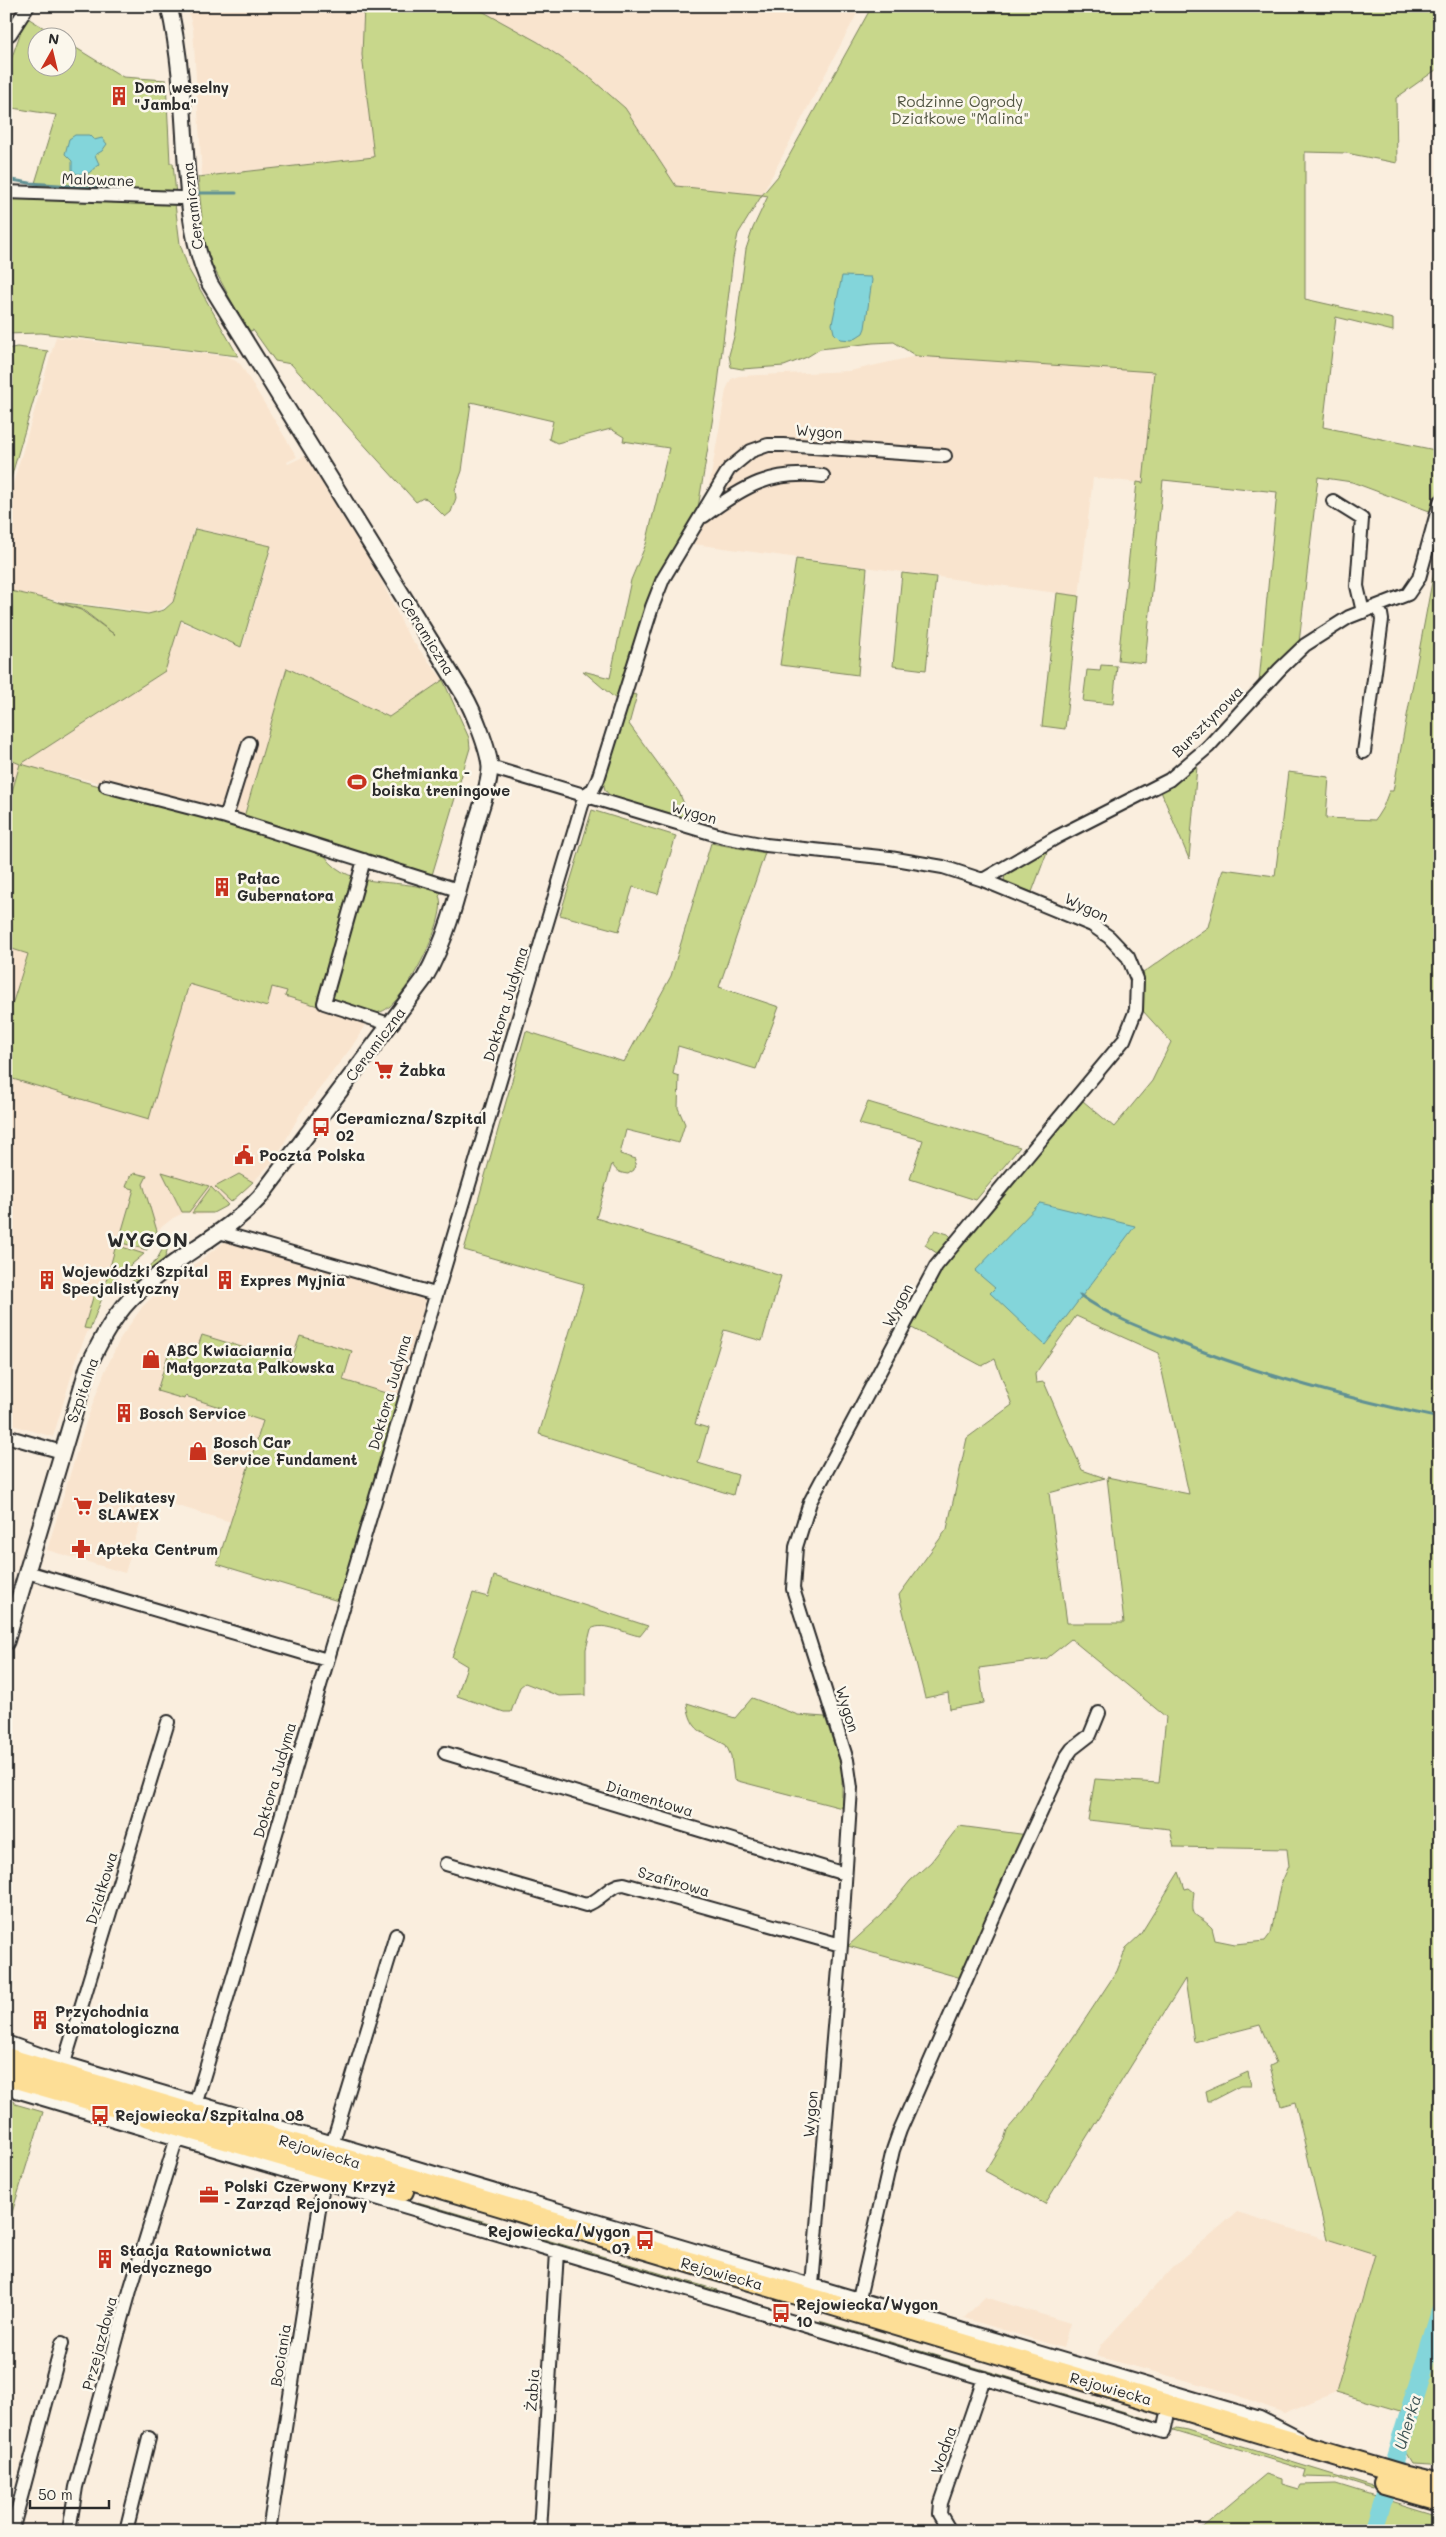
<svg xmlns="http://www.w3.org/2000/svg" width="1446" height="2537" font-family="Mali,sans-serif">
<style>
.built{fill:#f9e4ce}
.green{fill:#c8d78b;stroke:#7a815b;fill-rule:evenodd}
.water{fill:#83d5da;stroke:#609194}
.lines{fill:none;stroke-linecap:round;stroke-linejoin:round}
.stream{stroke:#609194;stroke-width:3}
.river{stroke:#83d5da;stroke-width:19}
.minor-casing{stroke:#2b2b2b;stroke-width:16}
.tertiary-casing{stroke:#2b2b2b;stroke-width:19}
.trunk-casing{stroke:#2b2b2b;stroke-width:24}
.minor{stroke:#fbf7ec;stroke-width:12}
.tertiary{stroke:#fbf7ec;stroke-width:15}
.trunk{stroke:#fdde96;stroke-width:20}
.labels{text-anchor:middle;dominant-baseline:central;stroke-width:5;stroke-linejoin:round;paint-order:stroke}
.poi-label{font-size:15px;font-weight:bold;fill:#2b2b2b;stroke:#fbf7ec;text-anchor:start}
.park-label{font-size:15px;fill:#525643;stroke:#fbf7ec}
.street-label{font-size:15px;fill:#2b2b2b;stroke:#fbf7ec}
.water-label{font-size:16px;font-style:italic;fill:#415657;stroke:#fbf7ec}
.district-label{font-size:20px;font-weight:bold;letter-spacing:1px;fill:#2b2b2b;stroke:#fbf7ec}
</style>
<rect width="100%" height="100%" fill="#faeede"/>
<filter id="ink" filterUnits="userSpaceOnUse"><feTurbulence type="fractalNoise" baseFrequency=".02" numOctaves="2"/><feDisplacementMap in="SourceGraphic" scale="10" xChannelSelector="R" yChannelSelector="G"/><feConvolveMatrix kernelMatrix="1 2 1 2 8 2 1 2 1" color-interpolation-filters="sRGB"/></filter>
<g filter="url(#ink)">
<path class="built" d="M187 6H364L362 55 374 157 202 176 193 29Z
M473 6H861L762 195 676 186 625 108 588 76 538 42Z
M56 337 226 356 236 360 241 365 297 457 287 462 288 464 305 456 379 576 408 635 443 680 389 717 287 668 244 817 41 769 188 810 377 1007 351 1048 300 1114 277 1156 247 1189 213 1213 199 1215 185 1212 173 1218 154 1233 141 1258 125 1269 106 1288 78 1354 53 1437 6 1423V758L21 764 165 671 181 622 242 648 272 546 194 528 173 602 153 613 6 593V508Z
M916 356 1154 371 1143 483 1093 478 1079 596 694 544 701 532 726 390 731 379 739 376 850 371Z
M227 1240 427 1297 399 1397 343 1380 300 1337 291 1362 203 1335 196 1352 184 1399 185 1396 263 1421 231 1522 148 1497 125 1573 47 1550 86 1422 105 1371 121 1337 143 1306 159 1291Z
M1237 2212 1375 2254 1336 2392 1284 2413 1228 2392 1096 2356 1102 2344 1172 2268Z
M985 2297 1070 2323 1063 2348 964 2318Z"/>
<path class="green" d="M364 6H473L538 42 588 76 625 108 676 186 762 195 778 176 872 6H1440V67L1396 98 1397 163 1346 153 1305 152V299L1393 319V331L1336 317 1323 427 1440 451V484L1432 512 1352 482 1318 477 1299 643 1286 653 1259 682 1277 492 1163 480 1145 663 1118 660 1137 482 1143 483 1154 372 916 356 894 342 873 343 820 349 807 357 784 366 742 369 731 367 729 355 735 333 746 249 753 228 768 196 762 195 738 234 733 258 717 392 698 508 617 700 583 671 610 678 631 580 646 544 669 448 623 441 624 437 611 429 557 443 549 439 553 421 471 402 462 471 455 490 456 498 451 512 445 517 427 499 423 498 416 502 291 364 275 361 253 330 248 332 210 261 204 239 198 177 374 157 362 55Z
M26 17 59 37 38 38V68H68V43L123 77 166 80 170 163H173L176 195 37 190 38 184 35 183 56 115 6 107V74Z
M6 196 155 201V204H175L180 244 189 270 238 356 41 333 6 334Z
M17 347 48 351 6 495V349Z
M195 529 271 546 241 647 181 620 165 671 21 764 327 850 325 856C350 893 406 875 441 894L439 896C450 916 401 1011 379 1012L374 1023 285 996 287 991 272 987 267 1007 189 984 149 1119 6 1077V1024L28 954 6 947V812L20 764 6 758V590L47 599 81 610 115 635 83 610 58 602 148 614 164 610 173 602Z
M1440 539V2468L1430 2464 1412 2463 1398 2440 1400 2411 1336 2392 1375 2254 1327 2239 1295 2102 1281 2106 1270 2066 1276 2063 1260 2025 1194 2042 1185 1979 1045 2204 985 2171 1004 2140 1007 2130 1025 2109 1074 2036 1117 1971 1126 1948 1140 1935 1179 1872 1185 1889 1189 1888 1194 1892C1190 1922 1196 1911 1212 1928L1215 1940 1235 1944 1265 1941 1271 1933 1280 1886 1289 1866 1287 1849 1174 1847 1170 1829 1088 1820 1095 1779 1159 1783 1166 1717 1071 1639 1046 1659 979 1668 984 1703 950 1709 948 1693 925 1698 899 1595 947 1529 967 1438 1012 1405 995 1359 982 1366 910 1327 945 1264 1083 1101 1114 1127 1152 1081 1171 1042 1143 1011V973L1208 927 1223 869 1275 876 1288 772 1329 777 1326 818 1375 820 1383 807 1389 791H1393ZM1076 1316 1158 1353 1189 1494 1107 1477 1124 1623H1067L1049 1493 1105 1478 1082 1470 1044 1382 1036 1383 1035 1374Z
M796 559 867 568 858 675 780 665Z
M902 573 936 577 926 670 893 666Z
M1057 593 1079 596 1065 729 1042 726Z
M1101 665 1117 666 1113 704 1083 701 1087 670 1100 671Z
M287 668 389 717 443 680 469 738 470 748 432 875 244 817Z
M631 694 637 695 629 724 679 792 687 811 697 824 611 797 605 790 603 782Z
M1197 766 1189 859 1160 789 1177 781Z
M592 810 676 836 658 894 633 887 619 931 560 915Z
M711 843 765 853 719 987 779 1007 756 1069 678 1046 673 1074 679 1076 678 1108 685 1124 679 1143 626 1130 620 1154 636 1159 634 1170 628 1174C619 1173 616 1171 612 1164L596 1218 781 1276 762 1341 724 1330 695 1424 708 1428 698 1463 738 1475 733 1495 539 1434 584 1284 464 1250 526 1031 624 1062 671 976Z
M1050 844 1032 892 1004 882 1005 872Z
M868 1102 1020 1147 976 1200 910 1179 923 1140 859 1124Z
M162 1172 209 1186 189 1212H182Z
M135 1173 147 1176 143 1184 157 1231 152 1236 147 1250 111 1240 120 1237 134 1189 126 1187 130 1176Z
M239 1174 253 1182 231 1202 215 1187Z
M211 1187 228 1205 213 1213H192Z
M935 1230 948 1234 951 1237 938 1254 925 1245Z
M167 1241C171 1269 141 1278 121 1291L156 1261Z
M116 1245 144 1254 113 1280 106 1288 90 1329 84 1328 94 1294 102 1296Z
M202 1335 291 1362 300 1336 352 1351 343 1380 399 1397 338 1601 217 1564 263 1421 185 1396 184 1399 157 1391 171 1345 196 1352Z
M494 1576 648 1626 640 1636C626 1634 604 1621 591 1629L586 1649V1695L559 1696 525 1683 520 1687 511 1712H504L457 1696 467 1666 452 1657 473 1593 488 1597Z
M752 1698 798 1715 825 1717 842 1768V1808L734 1780 731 1756 726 1745C703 1732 691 1733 687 1703L735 1718Z
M959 1826 1028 1835 965 1979 848 1946 882 1915 910 1881 931 1862Z
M1248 2072 1251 2086H1240L1211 2101H1207L1205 2091Z
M6 2098 15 2101V2104L43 2112 6 2232Z
M418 2202 717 2290 715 2295 416 2208Z
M803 2320 823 2322 1152 2420 1158 2425Z
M1176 2428 1187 2430 1373 2487 1372 2489 1337 2478 1304 2477 1306 2470 1173 2430Z
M1266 2474 1282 2479V2484L1299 2489 1301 2485 1336 2484 1440 2516V2531H1198Z"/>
<path class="water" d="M75 135H89L94 140 102 138 107 144 102 151 95 155 99 164 89 173 77 174 72 170V161L65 154 69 139Z
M842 276 871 277 872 280 865 328 863 333 852 340 840 339 834 333 832 324Z
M1040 1203 1135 1226 1045 1345 990 1293 995 1288 975 1271Z"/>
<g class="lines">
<path class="stream" d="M6 179 30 183 132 190
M194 193H236
M1080 1295C1107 1315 1141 1328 1173 1340 1259 1375 1349 1399 1440 1418"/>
<path class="river" d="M1373 2531 1440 2313"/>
<g class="minor-casing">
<path id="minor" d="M6 34H10L28 6
M6 192 180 198 189 196
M1333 501 1362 519 1357 586 1363 612
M704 516C744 486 771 470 823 476
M1364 752 1382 620 1381 614 1375 607
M490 767 724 837 766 845 890 858 943 867 983 880 1092 925 1109 937 1128 957 1137 979 1136 1010 1124 1040 936 1266 810 1502 796 1547 793 1589 847 1760 851 1788 841 1945 812 2285
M106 786 226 817 458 890
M226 817 249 743
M364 860 324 1003 389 1024
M983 880 1057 837 1169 780 1208 747 1280 669 1305 645 1349 617 1408 594 1419 578 1440 502
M219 1232 435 1294
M6 1436 62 1452
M27 1572 327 1660
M445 1753 845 1874
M446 1864 586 1905C602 1900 608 1885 624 1884L841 1945
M6 2042 64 2063 1260 2418 1301 2439
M64 2063 168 1722
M6 2088 1164 2432 1167 2418
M333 2142 396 1935
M859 2298 893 2150 900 2130 1016 1866 1067 1756 1072 1749 1090 1735 1099 1713
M12 2531 62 2343
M69 2531 76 2487 131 2287 179 2131 196 2102 585 795 593 789 598 779 652 607 663 579 729 469 751 451 768 445H783L945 456
M126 2531 149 2438
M269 2531 323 2184
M540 2531 557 2252
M950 2531 940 2514 941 2503 984 2378"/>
</g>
<g class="tertiary-casing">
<path id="tertiary" d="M6 1642 88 1367C101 1339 116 1311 139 1291 176 1256 225 1235 260 1197L424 979C451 933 461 878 475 827 480 810 490 784 490 767 489 750 473 710 464 695L210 284C192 245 189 204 186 161 183 110 181 57 169 6"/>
</g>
<g class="trunk-casing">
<path id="trunk" d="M6 2058 1402 2475 1440 2484
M6 2075 403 2191
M1384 2484 1440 2500"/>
</g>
<use href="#minor" class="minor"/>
<use href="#tertiary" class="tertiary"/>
<use href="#trunk" class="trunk"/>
</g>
</g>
<defs>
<g id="building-bare" transform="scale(1.5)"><path d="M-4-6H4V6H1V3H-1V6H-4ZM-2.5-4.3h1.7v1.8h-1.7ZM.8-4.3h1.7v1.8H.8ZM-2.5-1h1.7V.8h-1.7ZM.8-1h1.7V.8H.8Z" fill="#c8321e" stroke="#fbf7ec" stroke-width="2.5" paint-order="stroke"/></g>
<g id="stadium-bare" transform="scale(1.5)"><path d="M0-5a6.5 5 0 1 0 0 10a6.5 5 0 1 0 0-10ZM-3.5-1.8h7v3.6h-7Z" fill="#c8321e" stroke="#fbf7ec" stroke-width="2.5" paint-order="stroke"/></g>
<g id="supermarket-bare" transform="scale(1.5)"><path d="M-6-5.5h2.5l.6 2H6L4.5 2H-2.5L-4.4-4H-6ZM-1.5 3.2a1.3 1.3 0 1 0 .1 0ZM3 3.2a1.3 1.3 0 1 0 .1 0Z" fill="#c8321e" stroke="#fbf7ec" stroke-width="2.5" paint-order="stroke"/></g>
<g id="bus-bare" transform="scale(1.5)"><path d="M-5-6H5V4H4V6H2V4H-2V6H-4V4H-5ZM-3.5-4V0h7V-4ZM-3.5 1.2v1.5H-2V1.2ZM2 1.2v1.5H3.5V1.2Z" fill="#c8321e" stroke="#fbf7ec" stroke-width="2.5" paint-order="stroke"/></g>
<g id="civic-bare" transform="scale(1.5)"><path d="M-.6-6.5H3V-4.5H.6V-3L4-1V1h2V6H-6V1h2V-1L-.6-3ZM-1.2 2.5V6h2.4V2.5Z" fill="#c8321e" stroke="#fbf7ec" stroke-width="2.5" paint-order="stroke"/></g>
<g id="shop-bare" transform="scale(1.5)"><path d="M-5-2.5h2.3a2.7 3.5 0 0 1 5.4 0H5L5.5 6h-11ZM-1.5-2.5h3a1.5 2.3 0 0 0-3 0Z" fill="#c8321e" stroke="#fbf7ec" stroke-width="2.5" paint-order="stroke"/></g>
<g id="pharmacy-bare" transform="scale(1.5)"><path d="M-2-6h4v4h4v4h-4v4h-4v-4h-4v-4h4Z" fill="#c8321e" stroke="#fbf7ec" stroke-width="2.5" paint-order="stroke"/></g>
<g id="office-bare" transform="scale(1.5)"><path d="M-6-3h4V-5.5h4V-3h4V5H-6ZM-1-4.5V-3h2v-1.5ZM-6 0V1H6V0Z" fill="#c8321e" stroke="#fbf7ec" stroke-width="2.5" paint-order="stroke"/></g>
</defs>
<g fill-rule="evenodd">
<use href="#building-bare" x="119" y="96"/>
<use href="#stadium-bare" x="357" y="782"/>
<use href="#building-bare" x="222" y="887"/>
<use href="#supermarket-bare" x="384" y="1070"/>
<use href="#bus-bare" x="321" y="1127"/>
<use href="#civic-bare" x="244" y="1155"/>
<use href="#building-bare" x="47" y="1280"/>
<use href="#building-bare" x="225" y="1280"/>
<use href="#shop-bare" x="151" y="1359"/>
<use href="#building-bare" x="124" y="1413"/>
<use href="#shop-bare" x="198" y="1451"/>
<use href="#supermarket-bare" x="83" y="1506"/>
<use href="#pharmacy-bare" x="81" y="1549"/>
<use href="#building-bare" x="40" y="2020"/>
<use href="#bus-bare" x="100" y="2115"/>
<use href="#office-bare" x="209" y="2195"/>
<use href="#bus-bare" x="645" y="2240"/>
<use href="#building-bare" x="105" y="2259"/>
<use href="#bus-bare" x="781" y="2313"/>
</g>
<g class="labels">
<g class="poi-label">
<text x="134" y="87">Dom weselny<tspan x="134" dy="17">"Jamba"</tspan></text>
<text x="372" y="773">Chełmianka -<tspan x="372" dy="17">boiska treningowe</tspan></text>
<text x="237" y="878">Pałac<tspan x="237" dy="17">Gubernatora</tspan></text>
<text x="399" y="1070">Żabka</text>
<text x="336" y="1118">Ceramiczna/Szpital<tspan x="336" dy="17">02</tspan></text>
<text x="259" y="1155">Poczta Polska</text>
<text x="62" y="1271">Wojewódzki Szpital<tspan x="62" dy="17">Specjalistyczny</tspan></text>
<text x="240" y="1280">Expres Myjnia</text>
<text x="166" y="1350">ABC Kwiaciarnia<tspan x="166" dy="17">Małgorzata Palkowska</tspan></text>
<text x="139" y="1413">Bosch Service</text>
<text x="213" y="1442">Bosch Car<tspan x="213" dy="17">Service Fundament</tspan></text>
<text x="98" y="1497">Delikatesy<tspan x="98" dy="17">SLAWEX</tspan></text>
<text x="96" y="1549">Apteka Centrum</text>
<text x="55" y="2011">Przychodnia<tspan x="55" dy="17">Stomatologiczna</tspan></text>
<text x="115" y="2115">Rejowiecka/Szpitalna 08</text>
<text x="224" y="2186">Polski Czerwony Krzyż<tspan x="224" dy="17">- Zarząd Rejonowy</tspan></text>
<text x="630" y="2231" text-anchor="end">Rejowiecka/Wygon<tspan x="630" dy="17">07</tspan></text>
<text x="120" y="2250">Stacja Ratownictwa<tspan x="120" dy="17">Medycznego</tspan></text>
<text x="796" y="2304">Rejowiecka/Wygon<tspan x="796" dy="17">10</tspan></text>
</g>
<g class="park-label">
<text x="960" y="101">Rodzinne Ogrody<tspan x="960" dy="17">Działkowe "Malina"</tspan></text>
</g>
<g class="street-label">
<text transform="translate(98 179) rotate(2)">Malowane</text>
<text transform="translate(192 206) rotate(-97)">Ceramiczna</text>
<text transform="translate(819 431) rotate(4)">Wygon</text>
<text transform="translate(428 636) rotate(58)">Ceramiczna</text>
<text transform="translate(1207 721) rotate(-45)">Bursztynowa</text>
<text transform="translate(694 812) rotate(16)">Wygon</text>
<text transform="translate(1087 907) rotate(26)">Wygon</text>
<text transform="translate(505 1004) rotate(-73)">Doktora Judyma</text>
<text transform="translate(375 1044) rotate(-53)">Ceramiczna</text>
<text transform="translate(897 1305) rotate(-62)">Wygon</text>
<text transform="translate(82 1390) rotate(-71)">Szpitalna</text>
<text transform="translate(389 1392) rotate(-74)">Doktora Judyma</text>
<text transform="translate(848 1709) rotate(73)">Wygon</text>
<text transform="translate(274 1780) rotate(-74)">Doktora Judyma</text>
<text transform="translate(650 1798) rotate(17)">Diamentowa</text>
<text transform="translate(674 1881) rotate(16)">Szafirowa</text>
<text transform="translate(101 1888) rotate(-73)">Działkowa</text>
<text transform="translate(810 2114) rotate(-85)">Wygon</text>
<text transform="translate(320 2151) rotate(17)">Rejowiecka</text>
<text transform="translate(722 2273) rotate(16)">Rejowiecka</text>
<text transform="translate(99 2343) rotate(-75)">Przejazdowa</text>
<text transform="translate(280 2355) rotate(-81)">Bociania</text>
<text transform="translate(1111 2388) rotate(16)">Rejowiecka</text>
<text transform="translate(532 2390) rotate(-86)">Żabia</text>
<text transform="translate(943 2450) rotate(-71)">Wodna</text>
</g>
<g class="water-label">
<text transform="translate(1407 2422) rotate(-73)">Uherka</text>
</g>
<g class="district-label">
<text x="148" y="1239">WYGON</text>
</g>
</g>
<rect width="1446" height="2537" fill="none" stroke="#fbf7ec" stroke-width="25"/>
<rect x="12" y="12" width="1421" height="2512" fill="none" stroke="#2b2b2b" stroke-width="2" filter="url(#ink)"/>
<g transform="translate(52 52) rotate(8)"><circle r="24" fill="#fbf7ec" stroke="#a8a59f"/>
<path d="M0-4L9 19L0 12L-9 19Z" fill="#c8321e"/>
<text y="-8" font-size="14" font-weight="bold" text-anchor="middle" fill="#2b2b2b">N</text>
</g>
<path d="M30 2500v8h79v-8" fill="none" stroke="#2b2b2b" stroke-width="2.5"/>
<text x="38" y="2500" font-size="15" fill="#2b2b2b" stroke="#fbf7ec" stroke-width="4" paint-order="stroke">50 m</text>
</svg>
